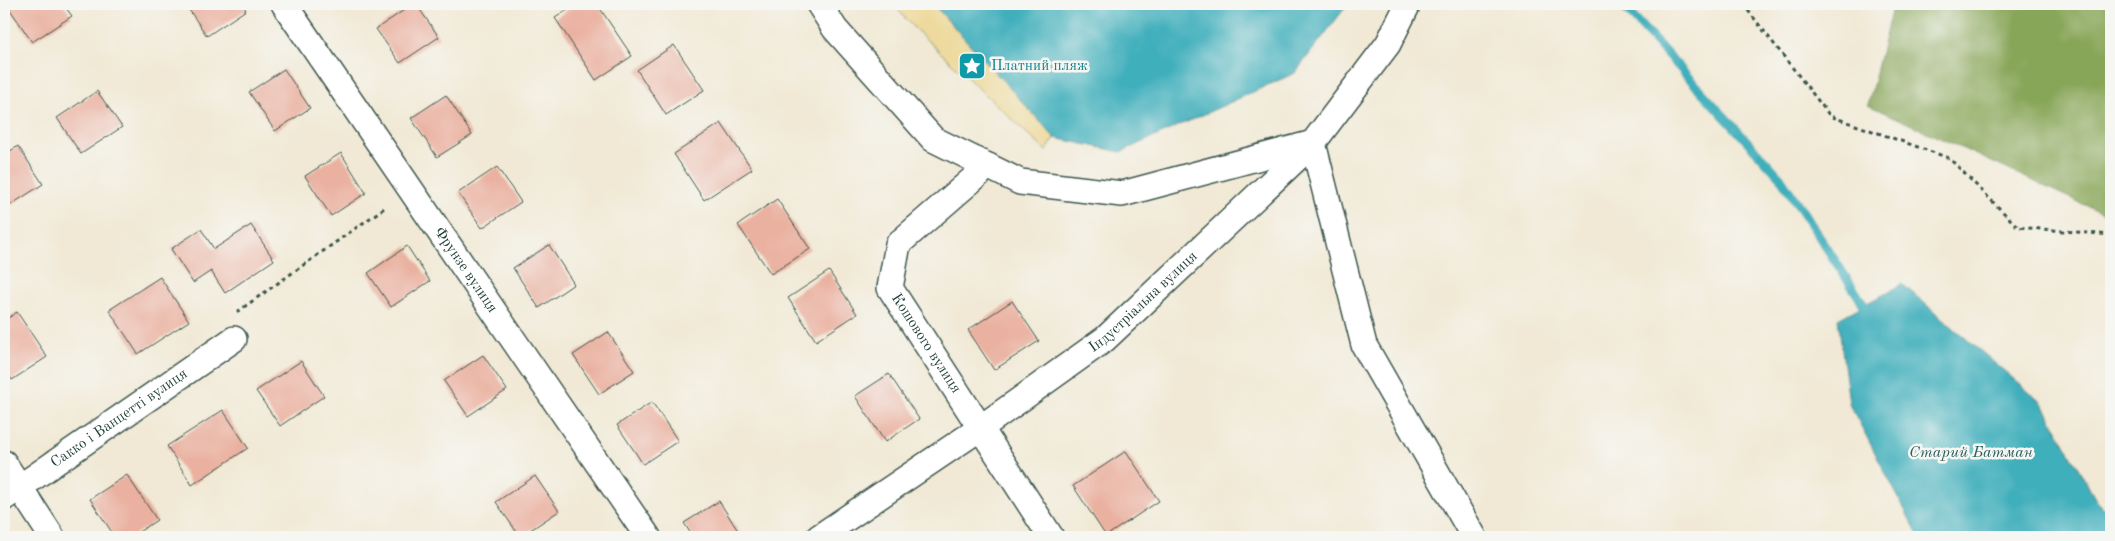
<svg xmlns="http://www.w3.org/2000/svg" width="2115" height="541" font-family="'Old Standard TT',serif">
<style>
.forest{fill:#88a659;stroke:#547246}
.sand{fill:#eeda9e;stroke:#868c69}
.water{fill:#40afbc;stroke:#307678}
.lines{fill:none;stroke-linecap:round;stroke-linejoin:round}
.stream{stroke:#40afbc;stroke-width:9}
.building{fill:#eab1a0}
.street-casing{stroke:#3e574c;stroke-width:28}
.path{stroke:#3e574c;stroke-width:3;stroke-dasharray:4 4;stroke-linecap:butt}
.street{stroke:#fff;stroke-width:25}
.labels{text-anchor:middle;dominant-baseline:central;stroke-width:5;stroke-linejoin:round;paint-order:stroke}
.culture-label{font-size:15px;fill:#0d838f;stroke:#f6f6f2;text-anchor:start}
.street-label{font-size:15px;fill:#1f3d34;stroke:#f6f6f2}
.water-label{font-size:16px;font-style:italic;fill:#295f5d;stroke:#f6f6f2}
</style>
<rect width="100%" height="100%" fill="#f6f6f2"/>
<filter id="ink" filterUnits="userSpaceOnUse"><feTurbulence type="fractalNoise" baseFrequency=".02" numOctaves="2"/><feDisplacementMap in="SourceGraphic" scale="10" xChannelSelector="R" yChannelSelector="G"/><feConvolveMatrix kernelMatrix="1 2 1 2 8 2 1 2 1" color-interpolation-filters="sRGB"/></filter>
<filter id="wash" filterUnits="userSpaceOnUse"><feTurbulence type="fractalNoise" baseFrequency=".0096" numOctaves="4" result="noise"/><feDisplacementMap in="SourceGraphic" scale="20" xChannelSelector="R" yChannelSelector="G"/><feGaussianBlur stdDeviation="1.12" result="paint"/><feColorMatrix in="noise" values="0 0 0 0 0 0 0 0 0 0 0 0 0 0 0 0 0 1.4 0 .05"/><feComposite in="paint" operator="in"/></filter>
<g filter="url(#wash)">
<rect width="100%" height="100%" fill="#f1e9d5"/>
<path class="forest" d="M1893 4H2111V217L1868 105Z"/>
<path class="sand" d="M893 4H933L1055 138 1046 151 912 26Z"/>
<path class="water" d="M933 4H1348L1295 73 1121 152 1055 138Z
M1902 284 2043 404 2096 500 2111 515V537H1919L1849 403 1838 319Z"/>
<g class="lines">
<path class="stream" d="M1621 4 1780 177 1870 314"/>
</g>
<g id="blocks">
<path class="building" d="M9 4H63L72 16 32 42 7 5Z
M185 4H242L246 10 207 36Z
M413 4H416L439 37 400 63 376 29Z
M577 4H597L632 56 596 80 555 18Z
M674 45 704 90 666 115 637 70Z
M284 69 310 108 275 131 249 92Z
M97 91 122 127 81 154 57 118Z
M446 95 472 135 437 157 411 118Z
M721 123 752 169 704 200 674 154Z
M18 146 43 184 6 208 4 155Z
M341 153 366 193 331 216 305 176Z
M497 167 521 202 482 228 458 193Z
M777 199 810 249 771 274 738 225Z
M251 225 274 260 225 293 211 271 193 283 171 249 201 229 214 249Z
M549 245 574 284 539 308 513 268Z
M407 246 430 281 391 307 368 273Z
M829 271 857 314 816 341 788 298Z
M160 277 189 321 138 354 109 310Z
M1012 301 1039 341 994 370 968 330Z
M17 312 47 357 12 380 4 368V321Z
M608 332 634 371 599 394 573 355Z
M483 355 507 390 468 416 444 381Z
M301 361 324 396 280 426 256 391Z
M889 374 919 419 885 442 855 396Z
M652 402 678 441 643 464 617 425Z
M223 410 248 448 192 485 167 446Z
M1126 451 1159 501 1106 536 1073 486Z
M127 475 157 520 131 537H115L90 499Z
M535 476 559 511 520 537 496 502Z
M719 501 742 537H693L684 523Z"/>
</g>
</g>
<g filter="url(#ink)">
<use href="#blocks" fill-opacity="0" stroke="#3e574c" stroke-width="1"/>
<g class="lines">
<g class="street-casing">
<g id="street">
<path id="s1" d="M284 4 648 537"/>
<path d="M819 4 835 29 933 139 1020 182 1122 194 1313 143 1364 345 1474 537"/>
<path id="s2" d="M988 166 898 244 890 288 1051 537"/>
<path d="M4 463 52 537"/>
<path id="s3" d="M4 498 234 339"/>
<path id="s4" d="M819 537 979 429 1105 339 1313 143 1388 44 1408 4"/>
</g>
</g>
<path class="path" d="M1743 4 1830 116 1949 158 2018 227 2111 235
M237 312 387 206"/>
<use href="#street" class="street"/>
</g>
</g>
<defs>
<g id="sight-square" transform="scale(1.4375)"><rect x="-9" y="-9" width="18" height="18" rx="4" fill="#0f9aa8" stroke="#f6f6f2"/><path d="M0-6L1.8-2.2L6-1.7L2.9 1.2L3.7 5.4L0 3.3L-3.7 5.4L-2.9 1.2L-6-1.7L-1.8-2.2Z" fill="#fff"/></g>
</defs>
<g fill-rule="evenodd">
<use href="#sight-square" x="972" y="66"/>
</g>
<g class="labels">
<g class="culture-label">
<text x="991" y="66">Платний пляж</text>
</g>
<g class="street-label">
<text stroke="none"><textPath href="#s1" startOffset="322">Фрунзе вулиця</textPath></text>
<text stroke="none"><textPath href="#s4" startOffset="401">Індустріальна вулиця</textPath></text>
<text stroke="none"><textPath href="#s2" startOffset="230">Кошового вулиця</textPath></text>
<text stroke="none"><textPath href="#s3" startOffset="140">Сакко і Ванцетті вулиця</textPath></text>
</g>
<g class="water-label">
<text x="1971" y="453">Старий Батман</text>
</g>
</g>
<rect width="2115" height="541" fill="none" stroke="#f6f6f2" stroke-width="20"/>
</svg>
